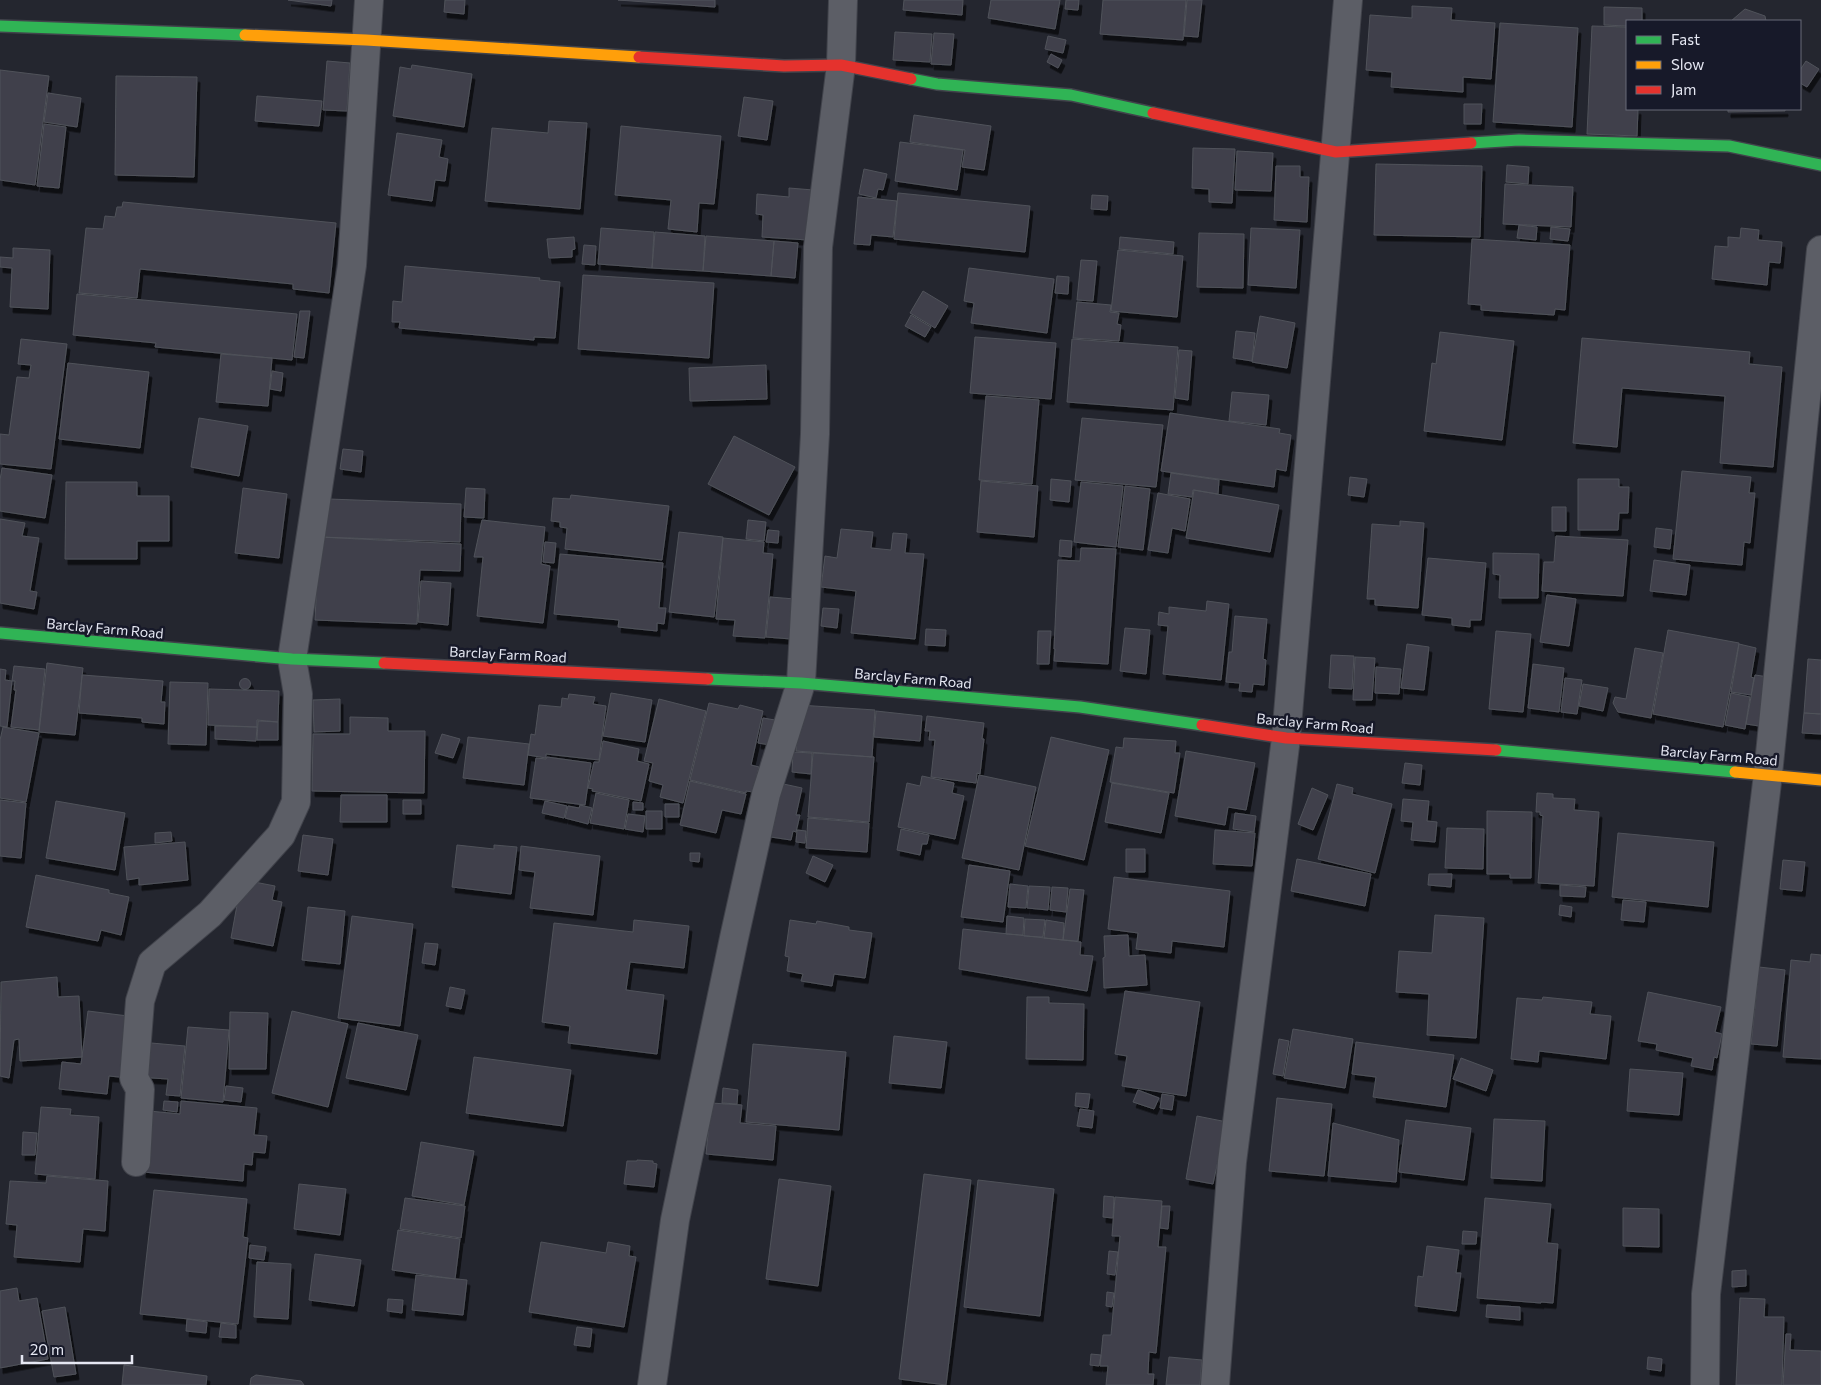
<svg xmlns="http://www.w3.org/2000/svg" width="1821" height="1385" font-family="Commissioner,sans-serif">
<style>
.building{fill:#3f414b;stroke:#50525a;filter:url(#shadow)}
.lines{fill:none;stroke-linecap:round;stroke-linejoin:round}
.street-casing{stroke:#41434b;stroke-width:30}
.fast-casing{stroke:#41434b;stroke-width:14}
.slow-casing{stroke:#41434b;stroke-width:14}
.jam-casing{stroke:#41434b;stroke-width:14}
.street{stroke:#5c5e66;stroke-width:28}
.fast{stroke:#30b455;stroke-width:11}
.slow{stroke:#ff9f0a;stroke-width:11}
.jam{stroke:#e5322d;stroke-width:11}
.labels{text-anchor:middle;dominant-baseline:central;stroke-width:5;stroke-linejoin:round;paint-order:stroke}
.street-label{font-size:14px;fill:#e5e7f2;stroke:#171929}
</style>
<defs>
<filter id="shadow"><feDropShadow dx="3" dy="5.5" stdDeviation="0" flood-color="#0009"/></filter>
</defs>
<rect width="100%" height="100%" fill="#24262f"/>
<path class="building" d="M288 0H332L331 6Z
M445 0H465L464 14 444 12Z
M618 0H715V7Z
M904 0H963L962 15 903 10Z
M991 0H1060L1055 29 988 18Z
M1066 0H1079L1078 10 1065 9Z
M1103 0H1186L1183 40 1100 34Z
M1187 0H1202L1198 37 1184 36Z
M1412 6 1452 8 1451 20 1495 23 1491 79 1463 77V92L1391 87 1392 72 1366 70 1370 15 1412 18Z
M1604 7 1642 8V21H1627V26L1604 25Z
M1745 9 1765 16 1766 21H1731Z
M1500 23 1578 28 1572 127 1493 122Z
M1592 26 1627 27V109H1638L1637 136 1587 134Z
M895 32 932 34 930 62 893 60Z
M934 33 954 34 951 65 931 64Z
M1048 36 1066 40 1063 53 1045 49Z
M1051 54 1062 60 1058 68 1047 62Z
M327 61 350 63 347 111 323 110Z
M1806 61 1819 69 1807 87 1800 83V70Z
M412 65 472 74 464 127 393 116 400 67 411 69Z
M0 70 49 76 35 185 0 180Z
M116 76 197 77 194 177 115 175Z
M48 93 81 98 77 127 44 122Z
M257 96 322 101 319 126 255 121Z
M744 97 773 101 767 140 738 136Z
M1464 104H1482L1481 124H1464Z
M1728 109H1785V111L1728 112Z
M914 115 991 126 984 170 962 167 965 150 910 142Z
M549 121 587 123 580 209 485 201 492 128 548 133Z
M44 124 66 127 59 188 37 186Z
M621 126 721 136 714 204 699 203 697 232 668 229 671 200 615 195Z
M397 133 442 140 439 157 448 159 445 181 435 180 432 201 388 195Z
M900 142 963 150 957 190 895 181Z
M1193 148 1235 149 1232 203 1209 202V189L1192 188Z
M1237 151 1273 153 1271 191 1235 190Z
M1376 164 1482 166 1480 237 1374 235Z
M1507 165 1529 167 1528 184 1506 182Z
M1276 166H1300V177H1309L1307 222 1274 220Z
M864 169 887 174 883 190 878 189 876 198 859 194Z
M1505 184 1573 187 1571 227 1503 224Z
M789 188 813 190 808 240 762 237 763 215 756 214 757 194 789 197Z
M898 193 1030 206 1025 252 894 239Z
M1092 195 1108 196 1107 210 1091 209Z
M858 197 897 201 893 237 871 235 870 245 854 244Z
M123 202 336 223 329 293 293 289V284L140 269 137 298 79 293 86 228 103 229 105 216 115 217 117 207H122Z
M1519 225 1537 227 1536 240 1517 238Z
M1551 227 1570 229 1568 241 1550 239Z
M601 228 654 232 652 268 598 264Z
M1251 228 1300 230 1296 288 1248 285Z
M1741 228 1759 230 1758 240 1782 242 1780 263 1769 262 1767 285 1712 279 1715 246 1728 247V237L1740 238Z
M655 232 705 236 703 271 652 268Z
M1199 233 1244 234 1243 288 1197 287Z
M706 236 774 241 771 276 703 271Z
M574 237 575 249 572 250V257L549 258 547 239Z
M1120 237 1174 242 1173 254 1119 249Z
M1472 239 1570 245 1565 310 1555 309 1554 315 1481 310V305L1468 304Z
M774 241 798 243 795 278 771 276Z
M584 245 596 246 595 265 582 264Z
M13 248 50 250 48 309 10 307 12 268 0 267V257L13 258Z
M1118 250 1183 256 1177 317 1111 311Z
M1081 260 1097 261 1093 301 1077 300Z
M405 266 540 278 539 280 560 282 555 338 534 337V340L399 328 400 322H392L393 301 402 302Z
M969 268 1054 279 1047 333 971 323 974 303 964 301Z
M583 275 714 283 709 358 578 349Z
M1057 276 1069 277 1068 294 1055 293Z
M923 291 948 306 935 328 910 313Z
M77 294 297 314 292 360 155 347 156 343 73 335Z
M1077 302 1111 305 1110 312 1119 313 1117 324 1121 325 1119 341 1073 338Z
M300 311H310L304 358 294 357Z
M911 315 931 327 925 337 905 326Z
M1260 316 1295 323 1287 368 1252 362Z
M1236 331 1255 333 1252 361 1233 358Z
M1440 332 1514 341 1502 440 1424 431 1432 363 1436 364Z
M975 337 1056 343 1051 399 970 393Z
M1582 338 1750 352 1749 364 1782 367 1773 467 1720 463 1725 396 1622 388 1617 447 1573 443Z
M21 339 67 344 51 469 0 464V434L9 435 17 377 29 378 31 365 18 364Z
M1072 339 1178 347 1173 410 1067 402Z
M1179 350 1192 351 1188 400 1175 398Z
M221 354 272 358 268 406 216 402Z
M68 363 149 372 140 448 59 439Z
M766 365 767 399 690 401 689 368Z
M272 371 283 373 281 391 270 389Z
M1232 392 1269 395 1266 425 1229 421Z
M986 396 1039 400 1032 484 979 480Z
M1170 413 1280 429 1279 433 1291 435 1286 471 1276 469 1274 487 1161 471Z
M199 418 248 426 239 476 191 467Z
M1082 418 1163 425 1156 487 1075 480Z
M734 436 795 467 769 515 708 484Z
M343 449 363 451 361 472 340 469Z
M2 468 52 475 45 518 0 511V480Z
M1682 471 1751 477 1749 493H1755L1750 543 1744 542 1742 565 1673 559Z
M1171 473 1219 480 1218 494 1193 490 1192 497 1168 494Z
M1350 477 1367 479 1364 497 1348 495Z
M1051 479 1071 481 1069 502 1050 500Z
M1578 479H1619V487H1629L1628 513H1619L1618 530H1578Z
M981 481 1038 486 1034 537 977 532Z
M66 482H137V496H169V541H137V559H65Z
M1081 482 1123 486 1116 547 1074 542Z
M1125 486 1150 489 1143 550 1118 547Z
M243 488 287 494 279 558 235 553Z
M466 488 485 489 484 518 464 517Z
M1194 490 1279 505 1270 552 1186 538Z
M1158 493 1190 499 1185 531 1172 528 1168 553 1148 550Z
M571 495 669 506 662 560 565 549 567 528 560 527V522L551 521 553 498 570 499Z
M329 499 461 504 460 542 321 537Z
M1552 507H1566V531H1552Z
M0 519 25 523 22 536 39 538 30 591 37 592 34 609 0 603Z
M482 520 545 527 541 564 550 566 543 623 477 616 483 557H474Z
M748 520 766 522 764 541 746 539Z
M1400 521 1424 523 1418 608 1375 605V599H1367L1372 524 1400 526Z
M1656 528 1672 530 1670 549 1654 547Z
M841 529 873 532 871 548 891 550 893 533 907 534 905 553 924 554 915 639 851 633 856 591 821 587 825 556 837 558Z
M768 530 779 531 778 543 766 542Z
M679 532 723 537 714 617 669 612Z
M1556 536 1628 540 1623 596 1542 591 1544 562H1554Z
M319 537 461 544 460 571 420 570 417 624 315 620Z
M723 538 764 542 763 553 773 554 765 638 733 636 735 620 716 619Z
M1060 540 1072 541 1071 557 1059 556Z
M545 542 556 543 554 563 543 562Z
M1081 548 1116 549 1108 664 1054 661 1055 649H1054L1058 560 1080 561Z
M1493 553 1539 554 1538 598H1499L1500 575 1493 574Z
M560 554 663 563 659 608H666L664 624 657 623V631L618 627 619 620 554 614Z
M1428 558 1486 563 1481 620H1470V627L1452 625V618L1422 615Z
M1654 560 1690 565 1686 595 1650 591Z
M421 581 451 583 448 625 418 622Z
M1547 595 1576 599 1569 646 1540 642Z
M770 597 795 599 791 639 766 637Z
M1207 601 1229 604 1221 680 1163 674 1168 626 1158 625 1159 612 1169 614V607L1206 611Z
M823 608 839 609 837 628 821 626Z
M1235 616 1267 619 1263 659 1266 660 1264 685 1253 684 1252 692 1239 691 1240 683 1226 682 1229 652H1232Z
M1125 628 1150 630 1146 674 1120 671Z
M926 629 946 630 945 646 925 645Z
M1668 630 1739 643 1723 727 1653 714Z
M1038 631H1051L1049 664H1037Z
M1496 631 1531 634 1523 712 1489 709Z
M1407 644 1429 647 1424 690 1401 688Z
M1739 644 1756 648 1751 677 1754 678 1751 695 1731 692Z
M1635 648 1663 653 1651 718 1618 712 1613 703 1615 697 1626 699Z
M1331 655 1354 656 1352 689 1329 688Z
M1355 657 1375 658 1372 700H1353Z
M1808 659 1821 660V714L1804 713Z
M47 663 83 668 75 735 39 732Z
M1533 664 1564 668 1559 712 1528 708Z
M14 666 45 669 39 730 11 727 16 690H14L15 681H12Z
M1376 667 1401 669 1399 694 1375 693Z
M0 669 6 670 5 680 12 681 7 727 0 726Z
M82 675 163 681 161 702H165L164 724 142 722V718L79 713Z
M1755 675 1769 677 1759 726 1746 724Z
M1565 678 1582 680 1577 714 1561 712Z
M239.5 684a5.5 5.5 0 1 1 11 0a5.5 5.5 0 1 1-11 0Z
M170 682 208 683 206 745 168 744Z
M1583 684 1608 688 1603 711 1579 706Z
M209 689 279 691 278 722 257 720V727L208 725Z
M611 693 652 700 645 742 603 736Z
M1731 693 1750 697 1745 729 1725 725Z
M569 694 595 697 593 704 606 706 599 760 546 754V758L528 755 531 734 535 735 539 705 561 707 562 698 568 699Z
M340 699V731L314 732 313 700Z
M659 699 706 711 683 803 660 797 663 785 649 781 653 763 644 761Z
M709 703 738 709 740 705 763 711 751 765 759 767 753 792 746 791V793L690 780Z
M799 705 875 710 872 757 796 751Z
M876 711 922 716 920 741 874 737Z
M1804 713 1821 714V734L1802 733Z
M927 716 984 723 982 739H984L980 774 977 773 976 783 931 777 935 740H929L930 731H925Z
M350 717 388 718V731H425L424 793 312 791 313 734H350Z
M763 718 775 720 770 745 758 743Z
M258 721 278 722V740H257Z
M215 726 257 727 256 741 215 739Z
M3 727 39 733 26 802 0 798V740Z
M442 734 460 739 453 758 435 753Z
M468 737 529 744 524 785 463 778Z
M1051 737 1109 750 1084 860 1025 846Z
M1124 738 1176 741 1175 753H1180L1174 793 1110 782 1116 747 1123 748Z
M603 741 639 749 637 761 649 764 641 801 592 791 593 789 588 788 594 762H599Z
M1186 751 1255 763 1246 810 1228 807 1225 825 1175 816Z
M793 752 812 753 811 774 792 772Z
M813 753 874 757 869 822 808 817Z
M547 757 591 763 585 805 530 798 536 758 546 759Z
M1405 763 1422 765 1420 785 1402 783Z
M979 775 1036 787 1019 870 962 858Z
M922 776 954 783 952 793 964 796 955 839 898 827 907 783 920 786Z
M690 781 746 794 741 814 722 810 716 833 680 825Z
M779 783 802 788 796 815H800L796 832 793 831 791 840 764 836Z
M1112 783 1169 793 1161 833 1105 822Z
M1337 784 1353 788 1352 794 1392 804 1375 873 1318 859Z
M1312 788 1328 795 1313 830 1298 824Z
M596 793 629 800 624 829 590 823Z
M1537 793 1553 794V798L1575 799 1574 810 1599 812 1594 886 1538 883 1543 816 1540 815V812H1536Z
M341 795H387V822H340Z
M1403 799 1429 801 1427 821 1437 822 1435 842 1411 840 1413 822 1401 821Z
M0 800 26 803 21 858 0 856Z
M403 800H421V814H403Z
M56 801 125 813 115 870 46 858Z
M545 801 567 806 564 818 542 813Z
M633 802 643 803V810H633Z
M665 804H679V817H665Z
M580 805 592 808 588 824 565 818 568 806 579 808Z
M646 811H662V829H646Z
M1487 811 1532 812 1531 878H1510V874H1487Z
M1235 813 1256 816 1254 832 1233 829Z
M628 814 645 816 643 832 625 829Z
M808 818 869 823 867 852 806 848Z
M1447 828 1484 829 1483 869 1445 868Z
M901 829 929 835 927 844H922L920 855 897 850Z
M797 830 806 831 805 843 796 842Z
M1215 830 1255 833 1252 866 1213 864Z
M171 832 172 841 155 843V833Z
M1618 833 1714 842 1708 907 1612 897Z
M303 835 333 839 328 875 298 871Z
M185 842 188 880 139 885V878L127 880 124 847Z
M457 845 494 849V845L517 847 511 894 452 887Z
M521 846 600 856 593 915 530 908 535 872 519 870Z
M1126 849H1145V872H1126Z
M690 853H700L699 862 690 861Z
M813 856 833 865 825 882 806 873Z
M1297 859 1371 874 1365 906 1291 891Z
M1783 860 1805 862 1802 891 1780 889Z
M969 865 1010 871 1003 922 961 917Z
M1429 874H1452L1451 887 1428 885Z
M36 875 109 890V893L129 897 121 935 101 930 98 941 26 927Z
M1114 877 1230 891 1224 947 1172 941 1171 953 1136 949 1138 933 1108 929Z
M249 881 275 886 272 900 282 902 273 946 231 938 239 894 247 895Z
M1010 884 1028 886 1026 908 1008 907Z
M1560 885 1586 887 1585 897 1560 896Z
M1029 886 1050 887 1048 910 1027 908Z
M1052 887 1068 888 1066 912 1050 910Z
M1070 889 1084 890 1078 941 1063 940Z
M1623 900 1646 902 1644 922 1621 920Z
M1560 905 1572 907 1571 917 1559 915Z
M308 907 345 911 340 964 302 960Z
M1435 915 1484 918 1476 1038 1427 1035 1429 994 1396 992 1399 951 1432 953Z
M352 916 413 924 400 1026 338 1018Z
M1007 916 1024 918 1023 935 1006 934Z
M1025 919 1045 920 1043 937 1024 936Z
M634 920 689 926 684 968 630 962 626 990 664 995 657 1054 568 1043 570 1026 542 1022 554 923 633 932Z
M790 920 816 924 817 921 849 927V930L872 933 865 978 834 974 832 986 801 981 803 974 787 971 789 957 785 956Z
M1046 920 1064 923 1063 940 1044 938Z
M963 929 1081 942 1080 955 1093 956 1087 991 959 969Z
M1128 935 1129 956 1145 955 1147 985 1104 988 1103 958 1105 957 1104 936Z
M425 943 438 944 435 965 422 963Z
M1811 954 1821 955V1059L1783 1057 1791 960 1810 962Z
M1759 967 1785 970 1777 1046 1751 1044Z
M57 977 58 997 79 996 82 1057 20 1061 19 1039 14 1040 9 1078 0 1076 1 982Z
M450 987 465 990 461 1009 446 1006Z
M1125 991 1200 1002 1186 1096 1122 1086 1127 1056 1115 1054Z
M1648 992 1721 1007 1715 1032 1722 1034 1717 1058 1714 1057 1712 1070 1691 1066 1693 1058 1656 1050 1657 1044 1638 1041Z
M1027 997H1049V1003L1084 1004 1083 1060 1026 1059Z
M1543 997 1592 1002 1590 1014 1611 1016 1606 1059 1539 1051 1538 1062 1511 1059 1517 998 1542 1000Z
M88 1011 136 1017 129 1078 109 1076 107 1094 59 1089 62 1062 81 1064Z
M292 1011 348 1024 328 1107 272 1093Z
M230 1012 268 1013 266 1069H229Z
M358 1023 418 1035 406 1090 346 1078Z
M188 1027 229 1030 223 1102 181 1098Z
M1293 1029 1353 1039 1345 1088 1284 1078Z
M894 1036 947 1042 941 1088 889 1083Z
M1279 1039 1289 1041 1283 1076 1273 1074Z
M140 1042 185 1046 180 1096 166 1095 168 1079 136 1077Z
M1356 1042 1454 1055 1446 1107 1373 1097 1376 1077 1352 1074Z
M753 1044 846 1052 839 1130 746 1122Z
M474 1057 571 1070 563 1126 466 1113Z
M1461 1058 1493 1070 1486 1091 1453 1079Z
M1630 1069 1683 1073 1679 1115 1627 1111Z
M226 1086 243 1088 241 1102 224 1100Z
M723 1088 738 1090 737 1104 722 1103Z
M1138 1090 1159 1098 1154 1109 1133 1102Z
M1076 1093 1090 1094 1088 1108 1075 1106Z
M1162 1094 1174 1096 1172 1110 1160 1108Z
M1277 1098 1332 1104 1324 1176 1269 1171Z
M164 1101 178 1102 177 1112 163 1110Z
M181 1101 257 1108 254 1135 267 1136 265 1153 253 1152 252 1165 244 1164 243 1181 143 1172 149 1111 180 1114Z
M711 1103 742 1105 740 1123 776 1126 773 1160 706 1154Z
M41 1107 71 1109 70 1115 99 1117 95 1179 35 1174Z
M1080 1109 1094 1111 1092 1128 1077 1126Z
M1197 1116 1227 1122 1219 1161H1218L1213 1184 1186 1179Z
M1494 1119 1545 1121 1542 1181 1491 1178Z
M1406 1120 1471 1128 1464 1180 1399 1172Z
M1333 1123 1399 1140 1396 1182 1328 1176Z
M23 1132 37 1133 35 1155H22Z
M421 1142 474 1151 464 1205 412 1196Z
M637 1160 653 1161V1163L657 1164 654 1187 624 1184 627 1161H637Z
M924 1174 971 1180 946 1385 899 1379Z
M47 1176 108 1181 105 1231 83 1229 80 1262 14 1257 17 1225 6 1224 10 1181 46 1183Z
M779 1179 831 1186 818 1286 766 1279Z
M978 1180 1054 1189 1040 1316 964 1307Z
M299 1184 346 1189 340 1235 294 1229Z
M154 1190 247 1199 243 1237 248 1238 238 1324 140 1314Z
M1104 1196 1114 1197 1113 1218 1103 1217Z
M1115 1197 1162 1201 1158 1247H1166L1156 1353 1149 1352 1148 1374H1154L1153 1385H1106L1108 1366H1100L1103 1335H1111L1120 1236H1112Z
M405 1198 465 1206 461 1238 400 1229Z
M1485 1198 1551 1204 1547 1243 1558 1244 1553 1303 1541 1302V1303L1477 1298Z
M1162 1206H1170L1168 1229 1160 1228Z
M1623 1208 1659 1209V1247L1623 1246Z
M398 1230 460 1239 455 1279 392 1270Z
M1463 1231 1477 1232 1476 1244H1462Z
M541 1242 606 1253 608 1242 630 1246 629 1256 636 1257 624 1327 529 1312Z
M250 1245 266 1247 264 1260 249 1258Z
M1427 1246 1459 1250 1456 1273H1461L1456 1311 1415 1306 1418 1276 1423 1277Z
M1109 1251 1118 1252 1115 1275 1107 1274Z
M315 1254 361 1260 354 1306 309 1300Z
M257 1262 291 1264 288 1319 254 1317Z
M1746 1270V1286L1732 1287V1271Z
M416 1275 467 1280 463 1315 412 1310Z
M17 1288 19 1301 37 1298 48 1359 0 1368V1291Z
M1107 1292 1114 1293 1112 1307 1106 1306Z
M1740 1298 1765 1299 1764 1317H1784L1782 1385H1736Z
M388 1299 403 1300 402 1313 387 1311Z
M1487 1305 1520 1307V1320L1486 1317Z
M65 1307 76 1374 54 1377 42 1311Z
M187 1319 207 1322 206 1333 186 1331Z
M221 1323 236 1325V1338L219 1337Z
M577 1327 592 1329 590 1347 574 1345Z
M1786 1334H1791L1790 1350 1821 1351V1385H1783Z
M1091 1354 1101 1355 1099 1366 1090 1365Z
M1169 1357 1202 1360 1200 1385H1166Z
M1648 1357 1662 1359 1661 1371 1647 1369Z
M124 1365 207 1376 206 1385H122Z
M256 1375 301 1381 304 1385H250L251 1378Z"/>
<g class="lines">
<g class="street-casing">
<path id="street" d="M136 1162 140 1089 134 1078 140 1001 152 963 210 914 281 835 296 802 298 694 292 659 352 265 369 0
M652 1385 675 1220 734 938 766 794 801 683 815 434 818 247 841 65 843 0
M1215 1385 1232 1162 1286 738 1348 0
M1705 1385 1706 1294 1768 774 1821 250"/>
</g>
<g class="fast-casing">
<path id="fast" d="M0 26 245 35
M911 79 937 84 1071 95 1153 113
M1471 143 1519 140 1729 146 1821 165
M0 633 292 659 384 663
M708 679 801 683 1080 707 1202 725
M1496 750 1735 772"/>
</g>
<g class="slow-casing">
<path id="slow" d="M245 35 366 40 639 57
M1735 772 1821 780"/>
</g>
<g class="jam-casing">
<path id="jam" d="M639 57 784 66 841 65 911 79
M1153 113 1336 152 1471 143
M384 663 708 679
M1202 725 1286 738 1496 750"/>
</g>
<use href="#street" class="street"/>
<use href="#fast" class="fast"/>
<use href="#slow" class="slow"/>
<use href="#jam" class="jam"/>
</g>
<g class="labels">
<g class="street-label">
<text transform="translate(105 628) rotate(5)">Barclay Farm Road</text>
<text transform="translate(508 654) rotate(3)">Barclay Farm Road</text>
<text transform="translate(913 678) rotate(5)">Barclay Farm Road</text>
<text transform="translate(1315 723) rotate(5)">Barclay Farm Road</text>
<text transform="translate(1719 755) rotate(5)">Barclay Farm Road</text>
</g>
</g>
<rect x="1626" y="20" width="175" height="90" fill="#171929" stroke="#696b79"/>
<rect x="1636" y="36" width="25" height="8" fill="#30b455" stroke="#696b79"/>
<text x="1671" y="45" font-size="15" fill="#e5e7f2">Fast</text>
<rect x="1636" y="61" width="25" height="8" fill="#ff9f0a" stroke="#696b79"/>
<text x="1671" y="70" font-size="15" fill="#e5e7f2">Slow</text>
<rect x="1636" y="86" width="25" height="8" fill="#e5322d" stroke="#696b79"/>
<text x="1671" y="95" font-size="15" fill="#e5e7f2">Jam</text>
<path d="M22 1355v8h110v-8" fill="none" stroke="#e5e7f2" stroke-width="2.5"/>
<text x="30" y="1355" font-size="15" fill="#e5e7f2" stroke="#171929" stroke-width="4" paint-order="stroke">20 m</text>
</svg>
